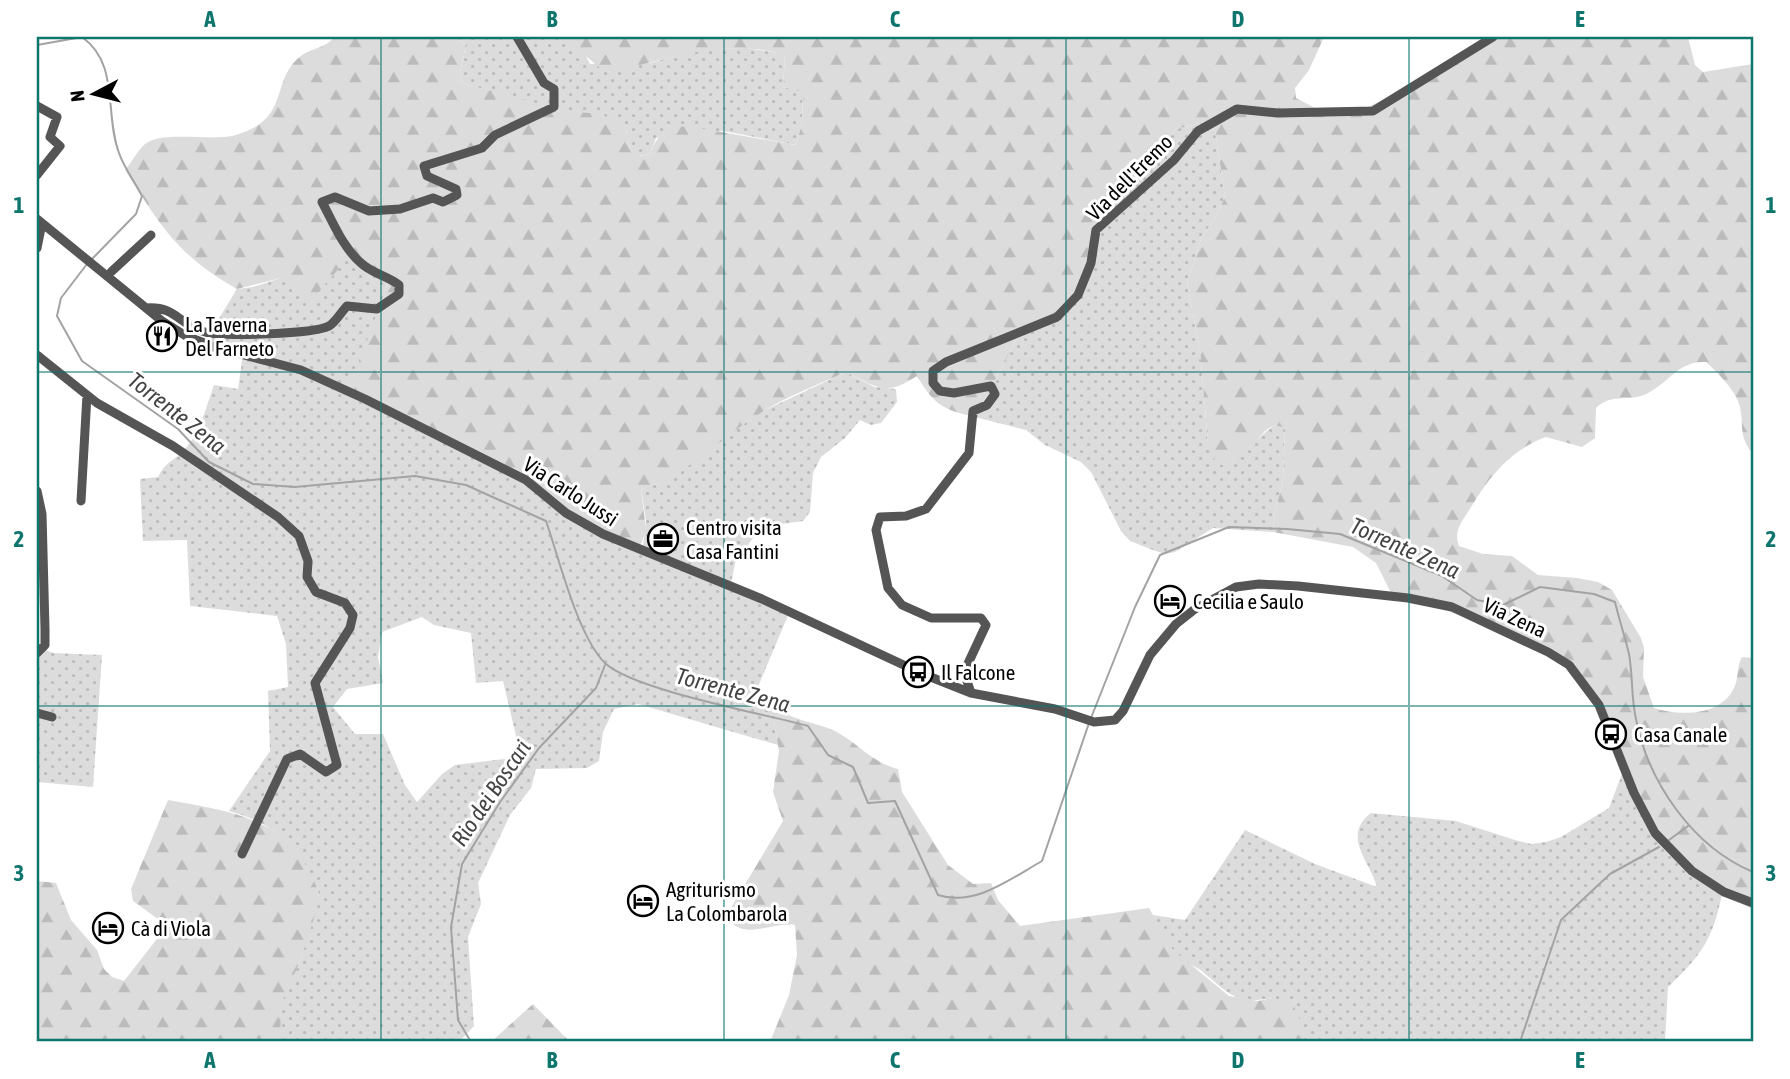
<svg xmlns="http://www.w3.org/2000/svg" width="1790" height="1079" font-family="'Asap Condensed',sans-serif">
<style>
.grass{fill:url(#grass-dots);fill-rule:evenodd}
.forest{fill:url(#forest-firs)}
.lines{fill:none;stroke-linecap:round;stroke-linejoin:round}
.stream{stroke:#a3a3a3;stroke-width:2}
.minor{stroke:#555;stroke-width:9}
.grid{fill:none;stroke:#0f766e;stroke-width:2;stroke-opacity:0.55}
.labels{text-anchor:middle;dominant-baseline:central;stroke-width:6;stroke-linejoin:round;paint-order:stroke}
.street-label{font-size:21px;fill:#000;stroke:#fff}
.poi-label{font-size:21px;fill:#000;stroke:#fff;text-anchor:start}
.water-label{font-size:23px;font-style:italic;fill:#444;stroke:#fff}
.neatline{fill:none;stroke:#0f766e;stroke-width:2.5}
.grid-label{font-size:23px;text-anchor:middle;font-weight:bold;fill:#0f766e}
</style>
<defs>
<pattern id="grass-dots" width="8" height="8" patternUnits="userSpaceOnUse" patternTransform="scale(1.75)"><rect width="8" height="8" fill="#dcdcdc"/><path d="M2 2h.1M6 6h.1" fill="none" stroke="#bbb" stroke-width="1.8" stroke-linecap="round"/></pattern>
<pattern id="forest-firs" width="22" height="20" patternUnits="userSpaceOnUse" patternTransform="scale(1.75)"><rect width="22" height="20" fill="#dcdcdc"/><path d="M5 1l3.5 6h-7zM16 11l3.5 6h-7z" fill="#bbb"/></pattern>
</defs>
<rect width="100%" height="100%" fill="#fff"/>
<path class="grass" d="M455 37H563L582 47 590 64 650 63 698 49 746 48 785 54 783 87 803 91 802 123 796 145 723 131 656 138 650 154 638 156 630 148 626 130 462 83 460 73 466 45Z
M1206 122 1215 131 1225 196 1218 213 1201 239 1187 283 1200 350 1208 444 1254 442 1274 425 1285 428 1283 481 1275 512 1273 532 1213 528 1175 552 1165 554 1153 550 1130 541 1121 531 1091 472 1081 462 1045 445 1026 430 971 416 985 399 1021 331 1098 229 1107 192 1176 129Z
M349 256 388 282 376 320 452 446 643 546 646 521 641 489 656 484 761 412 846 372 874 387 896 389 897 402 881 423 871 425 860 420 845 438 821 457 813 473 810 512 803 521 761 527 735 563 731 584 789 613 757 689 781 699 774 721 778 745 638 704 614 709 603 732 599 761 587 768 536 769 531 788 510 815 478 883 481 904 468 937 474 1026 459 1042H280V1004L301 959 319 894C300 849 277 824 229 811L270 751 268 691 288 687 286 644 277 616 190 606 187 540 143 541 140 479 158 477C164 464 170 463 180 454 200 436 205 410 214 385L238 389 243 354 205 341 237 289 253 287ZM422 617 434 625 471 633 476 683 503 681 521 757 455 765 442 774 417 802 405 785 383 734H355L333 707 347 689 383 683 378 657 382 632Z
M37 646 53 653 102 655 93 787 37 782Z
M1622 774 1654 837 1669 855 1722 894C1713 939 1701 956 1668 987L1665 1042H1303L1272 998C1236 1005 1229 994 1203 972 1198 967 1190 965 1184 961 1169 949 1161 932 1153 915L1185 920 1245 830 1315 864 1377 887C1370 861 1341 836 1371 813L1456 821 1515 840 1531 844 1546 842 1561 837 1609 808Z"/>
<path class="forest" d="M334 37H455L466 45 460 73 462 83 534 102 550 110 602 114 626 130 630 148 639 156 650 154C658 133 666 128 687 126L796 145 802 123 803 92 783 87 785 55C725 37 667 59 609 73 589 63 582 48 563 37H1324L1309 70 1295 88 1296 98 1315 108 1359 111 1387 98 1490 37H1688L1695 65 1703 72 1753 64V454C1736 434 1746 422 1738 401 1733 388 1716 371 1706 362 1678 361 1671 381 1648 393 1631 403 1612 392 1596 408L1595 438 1582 447 1546 437C1510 450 1490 476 1471 507 1463 521 1453 529 1459 546L1483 554 1512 556 1538 575 1577 578 1598 582 1612 590 1641 638 1644 648 1643 677 1654 708C1679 716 1720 717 1734 688 1739 678 1736 668 1742 657L1753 658V909C1665 869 1645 835 1613 747 1604 720 1592 689 1572 667 1564 658 1545 653 1534 648 1485 626 1444 606 1391 593L1376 563 1353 547 1273 532 1275 512 1283 481 1285 428 1274 425 1265 431 1232 467 1221 465 1213 458 1208 444 1200 350 1187 283 1201 239 1218 213 1225 196 1215 131 1206 122 1176 129 1107 192 1079 288 1065 306 1021 331 985 399 971 416C940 409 933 402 917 376 884 397 879 388 846 372 817 385 785 397 759 414 720 438 686 477 641 489L646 530 639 550 567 513 541 492 349 390 388 283 349 257 307 305 285 277 237 289C177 255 161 226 125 170 132 162 138 150 145 144 164 130 210 142 236 135 293 118 268 81 302 55 312 48 326 48 334 37Z
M777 709C796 721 813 722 833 730 856 741 872 763 898 769L902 792 948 865 973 884 991 883 998 900 1020 926 1149 908 1172 949 1229 996 1258 1001 1272 998 1294 1007 1300 1020 1303 1042H770L789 995 797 955 795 925C770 921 743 943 726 916L783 821 773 792 779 751 774 721Z
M168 800C222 810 282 816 309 871 314 881 320 891 319 902L301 959 281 1004 280 1042H37V881L56 883 71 920 97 950 104 969 112 977 124 981 160 935 162 922 133 901 131 889Z
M533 1004 570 1042H491Z"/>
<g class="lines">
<path class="stream" d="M37 45 82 37C120 64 104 113 119 153 124 168 135 182 142 196L136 214 91 260
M87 264 61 298 57 316 82 361 178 429 209 462 253 484 295 487 415 476 466 485 546 521C559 558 578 637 605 663 633 690 765 714 808 726L828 755 853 767 868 803 895 801 938 895C975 907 1010 879 1042 861L1089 723
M1091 718 1135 607 1160 555 1229 527 1287 529 1340 534 1442 576 1477 600 1503 605 1540 587 1594 594 1615 602C1619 619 1625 637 1629 654 1633 676 1631 698 1636 719 1648 782 1693 847 1753 872
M1669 840 1688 826
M471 1042 458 1020 451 927 462 864 500 802 539 748 596 688 605 665
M1520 1042 1561 920 1610 874 1659 847"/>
<path class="minor" d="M37 106 57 117 50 137 60 146 37 175
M37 219 162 321 186 336 217 348 301 370 365 399 526 480 566 513 603 534 762 599 923 674 971 693 1055 709 1094 722 1115 720 1123 711 1150 655 1176 624 1195 609 1236 587 1259 584 1298 586 1408 598 1452 607 1548 652 1569 665 1599 705 1634 793 1655 833 1692 871 1724 892 1753 903
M37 248 42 223
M111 272 151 235
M147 308C176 306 179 325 205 332 223 337 314 334 329 326 336 322 341 312 347 306L377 309 399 294V285C388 276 371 273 361 263 343 248 333 222 322 202L335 197 369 211 400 209 433 198 443 202 457 195 456 189 427 176 424 166 482 148 495 135 554 107V89L544 83 517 37
M37 355 97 403 173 446 278 517 299 536 308 561 307 577 316 592 345 603 353 615 350 628 315 683 337 765 326 772 300 754 287 759 242 854
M37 491 42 514 45 629V645L37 653
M81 501 87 395
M971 693 964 672 986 625 981 618H931L902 605 888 588 876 530 880 517 906 516 926 509 969 453 973 411 987 405 995 394 991 386 954 393 940 391 933 383V371L946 362 1057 317 1078 295 1091 263 1096 230 1174 160 1198 131 1237 109 1278 113 1373 111 1493 37
M37 713 52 717"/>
</g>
<path class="grid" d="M381 37V1042M724 37V1042M1066 37V1042M1409 37V1042M37 372H1753M37 706H1753"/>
<defs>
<g id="restaurant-ring" transform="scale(1.575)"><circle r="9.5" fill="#fff" stroke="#000" stroke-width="1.5"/><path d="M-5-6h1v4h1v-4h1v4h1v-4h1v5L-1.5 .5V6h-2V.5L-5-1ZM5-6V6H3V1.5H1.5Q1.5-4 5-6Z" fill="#000"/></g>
<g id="office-ring" transform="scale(1.575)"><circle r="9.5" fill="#fff" stroke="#000" stroke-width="1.5"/><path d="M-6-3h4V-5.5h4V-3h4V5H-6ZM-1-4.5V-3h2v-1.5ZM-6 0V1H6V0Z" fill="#000"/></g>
<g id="hotel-ring" transform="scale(1.575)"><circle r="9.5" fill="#fff" stroke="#000" stroke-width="1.5"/><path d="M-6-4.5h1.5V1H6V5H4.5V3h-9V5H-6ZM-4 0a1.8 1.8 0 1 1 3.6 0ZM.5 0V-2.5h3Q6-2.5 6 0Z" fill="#000"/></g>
<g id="bus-ring" transform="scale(1.575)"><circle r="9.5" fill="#fff" stroke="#000" stroke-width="1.5"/><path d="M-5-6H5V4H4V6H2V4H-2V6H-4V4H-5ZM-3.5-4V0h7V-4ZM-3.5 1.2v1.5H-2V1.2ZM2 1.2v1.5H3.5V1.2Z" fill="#000"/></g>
</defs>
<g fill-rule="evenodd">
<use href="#restaurant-ring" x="162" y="336"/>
<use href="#office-ring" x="663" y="539"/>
<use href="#hotel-ring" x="1170" y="601"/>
<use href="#bus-ring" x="918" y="672"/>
<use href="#bus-ring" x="1611" y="734"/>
<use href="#hotel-ring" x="643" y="901"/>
<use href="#hotel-ring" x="108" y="928"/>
</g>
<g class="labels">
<g class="street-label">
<text transform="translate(1129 177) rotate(-45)">Via dell'Eremo</text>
<text transform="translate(571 491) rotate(33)">Via Carlo Jussi</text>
<text transform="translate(1515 617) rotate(25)">Via Zena</text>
</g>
<g class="poi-label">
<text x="185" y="324">La Taverna<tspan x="185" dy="24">Del Farneto</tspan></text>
<text x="686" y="527">Centro visita<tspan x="686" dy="24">Casa Fantini</tspan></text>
<text x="1193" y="601">Cecilia e Saulo</text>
<text x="941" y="672">Il Falcone</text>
<text x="1634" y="734">Casa Canale</text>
<text x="666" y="889">Agriturismo<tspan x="666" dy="24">La Colombarola</tspan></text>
<text x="131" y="928">Cà di Viola</text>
</g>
<g class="water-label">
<text transform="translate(177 413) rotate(38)">Torrente Zena</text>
<text transform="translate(1405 548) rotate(24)">Torrente Zena</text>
<text transform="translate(733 690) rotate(15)">Torrente Zena</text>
<text transform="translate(491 793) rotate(-56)">Rio dei Boscari</text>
</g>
</g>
<rect width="1790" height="1079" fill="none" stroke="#ffffff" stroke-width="77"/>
<g transform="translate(94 94) rotate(263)" stroke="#ffffff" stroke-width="5" paint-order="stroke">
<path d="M0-5L12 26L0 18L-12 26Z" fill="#000000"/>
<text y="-10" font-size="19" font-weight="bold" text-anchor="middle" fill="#000000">N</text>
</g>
<rect x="38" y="38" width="1714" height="1002" class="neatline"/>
<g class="grid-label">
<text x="210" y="27">A</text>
<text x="552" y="27">B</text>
<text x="895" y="27">C</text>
<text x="1238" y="27">D</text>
<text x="1580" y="27">E</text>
<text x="19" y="213">1</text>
<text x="1771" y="213">1</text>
<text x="19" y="547">2</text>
<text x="1771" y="547">2</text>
<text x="19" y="881">3</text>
<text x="1771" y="881">3</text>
<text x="210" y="1068">A</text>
<text x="552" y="1068">B</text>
<text x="895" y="1068">C</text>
<text x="1238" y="1068">D</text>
<text x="1580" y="1068">E</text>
</g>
</svg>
